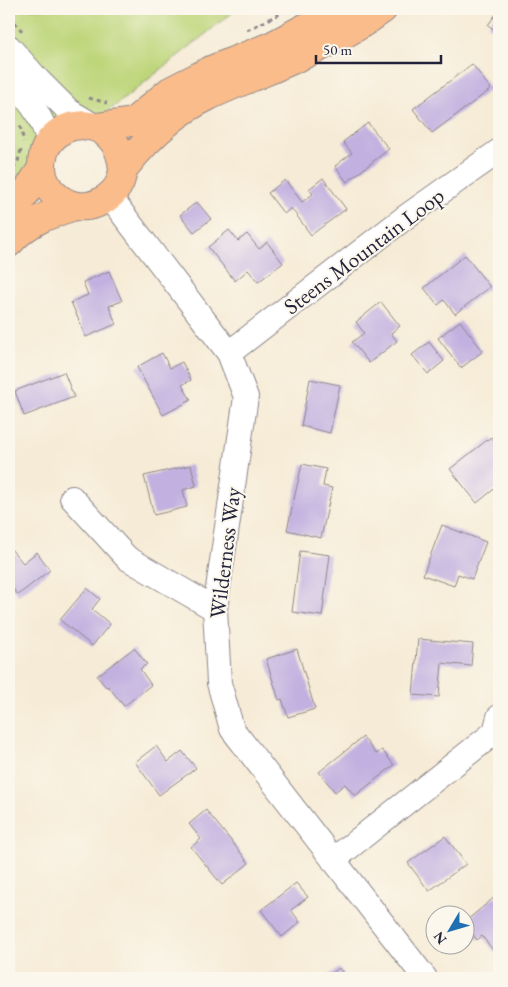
<svg xmlns="http://www.w3.org/2000/svg" width="508" height="987" font-family="'EB Garamond',serif">
<style>
.green{fill:#bed67a;stroke:#707c5a}
.building{fill:#c2b0e0}
.lines{fill:none;stroke-linecap:round;stroke-linejoin:round}
.minor-casing{stroke:#8c8688;stroke-width:26}
.major-casing{stroke:#8c8688;stroke-width:30}
.path{stroke:#8c8688;stroke-width:3;stroke-dasharray:4 4;stroke-linecap:butt}
.minor{stroke:#fff;stroke-width:24}
.major{stroke:#fabc8b;stroke-width:28}
.labels{text-anchor:middle;dominant-baseline:central;stroke-width:4;stroke-linejoin:round;paint-order:stroke}
.street-label{font-size:22px;fill:#22223b;stroke:#fbf7ec}
</style>
<rect width="100%" height="100%" fill="#fbf7ec"/>
<filter id="ink" filterUnits="userSpaceOnUse"><feTurbulence type="fractalNoise" baseFrequency=".02" numOctaves="2"/><feDisplacementMap in="SourceGraphic" scale="10" xChannelSelector="R" yChannelSelector="G"/><feConvolveMatrix kernelMatrix="1 2 1 2 8 2 1 2 1" color-interpolation-filters="sRGB"/></filter>
<filter id="wash" filterUnits="userSpaceOnUse"><feTurbulence type="fractalNoise" baseFrequency=".0096" numOctaves="4" result="noise"/><feDisplacementMap in="SourceGraphic" scale="20" xChannelSelector="R" yChannelSelector="G"/><feGaussianBlur stdDeviation="1.12" result="paint"/><feColorMatrix in="noise" values="0 0 0 0 0 0 0 0 0 0 0 0 0 0 0 0 0 1.4 0 .05"/><feComposite in="paint" operator="in"/></filter>
<g filter="url(#wash)">
<rect width="100%" height="100%" fill="#f6ebd6"/>
<path class="green" d="M9 9H237L9 190Z"/>
<g id="blocks">
<path class="building" d="M499 10V33L488 25Z
M472 64 491 89 432 133 413 109Z
M368 123 389 149 347 182 335 166 352 153 343 142Z
M323 178 346 209 311 235 291 208 284 214 268 193 285 180 302 202 313 194 309 189Z
M197 202 211 219 194 232 180 215Z
M229 230 238 241 247 234 259 249 267 242 283 263 258 282 248 270 235 281 208 247Z
M499 254V267L493 259Z
M465 255 490 287 455 314 444 300 438 305 424 288Z
M109 271 122 301 109 306 116 324 86 337 71 302 88 295 83 282Z
M381 302 400 326 391 333 397 341 369 363 352 342 364 333 356 322Z
M460 321 483 351 461 368 438 338Z
M429 342 444 361 428 374 412 355Z
M162 353 170 368 182 362 191 380 182 385 191 400 163 415 137 367Z
M64 372 74 397 24 416 15 391Z
M310 379 340 385 330 433 301 426Z
M491 437 499 447V485L477 503 450 469Z
M302 464 326 469 323 486 332 488 321 538 287 530Z
M191 465 196 486 183 490 187 507 154 515 144 476Z
M442 525 486 542 472 579 458 574 454 586 423 575Z
M11 549 23 563 37 552 50 570 18 595 10 585 9 586V551Z
M300 551 330 555 322 616 292 612Z
M87 588 100 599 92 609 110 624 92 646 60 620Z
M418 639 473 644 471 666 442 663 439 697 413 695Z
M134 648 147 664 140 669 151 685 124 706 108 686 106 687 97 676Z
M297 649 315 709 288 717 282 699 279 700 266 659Z
M363 737 376 754 382 750 394 765 355 796 345 784 335 792 319 772Z
M156 746 168 762 182 751 196 768 159 795 135 762Z
M206 810 249 863 222 885 191 847 201 839 189 824Z
M445 836 466 864 429 891 408 863Z
M296 883 308 897 291 910 300 922 282 937 261 910Z
M496 896 499 900V958L482 936 477 940 466 925V921Z
M339 968 347 978H325Z"/>
</g>
</g>
<g filter="url(#ink)">
<use href="#blocks" fill-opacity="0" stroke="#8c8688" stroke-width="1"/>
<g class="lines">
<g class="minor-casing">
<path id="minor" d="M9 47 38 80 69 111 96 127
M9 78C28 99 42 114 49 143
M109 196 229 353 246 397 215 609 219 683 232 729 425 978
M229 353 407 216 499 151
M72 498 127 558 215 609
M333 860 495 732 499 717"/>
</g>
<g class="major-casing">
<path id="major" d="M96 127 133 122 170 91 211 70 271 46 340 9
M123 170C119 107 41 115 42 167 42 190 65 209 88 206 101 204 115 194 120 182 122 177 122 172 125 167 138 150 155 133 172 119 198 98 229 87 260 74 302 56 346 37 383 9
M9 215 23 197 42 168
M9 243C27 222 49 214 75 206"/>
</g>
<path class="path" d="M9 16 22 31
M247 30 290 9
M89 98 107 103
M20 126 24 142
M9 175 18 161 21 150"/>
<use href="#minor" class="minor"/>
<use href="#major" class="major"/>
</g>
</g>
<g class="labels">
<g class="street-label">
<text transform="translate(364 251) rotate(-37)">Steens Mountain Loop</text>
<text transform="translate(225 553) rotate(-83)">Wilderness Way</text>
</g>
</g>
<rect width="508" height="987" fill="none" stroke="#fbf7ec" stroke-width="30"/>
<g transform="translate(450 930) rotate(232)"><circle r="24" fill="#fbf7ec" stroke="#a4a2a5"/>
<path d="M0-4L9 19L0 12L-9 19Z" fill="#1f6fb2"/>
<text y="-8" font-size="14" font-weight="bold" text-anchor="middle" fill="#22223b">N</text>
</g>
<path d="M316 55v8h125v-8" fill="none" stroke="#22223b" stroke-width="2.5"/>
<text x="323" y="55" font-size="15" fill="#22223b" stroke="#fbf7ec" stroke-width="4" paint-order="stroke">50 m</text>
</svg>
